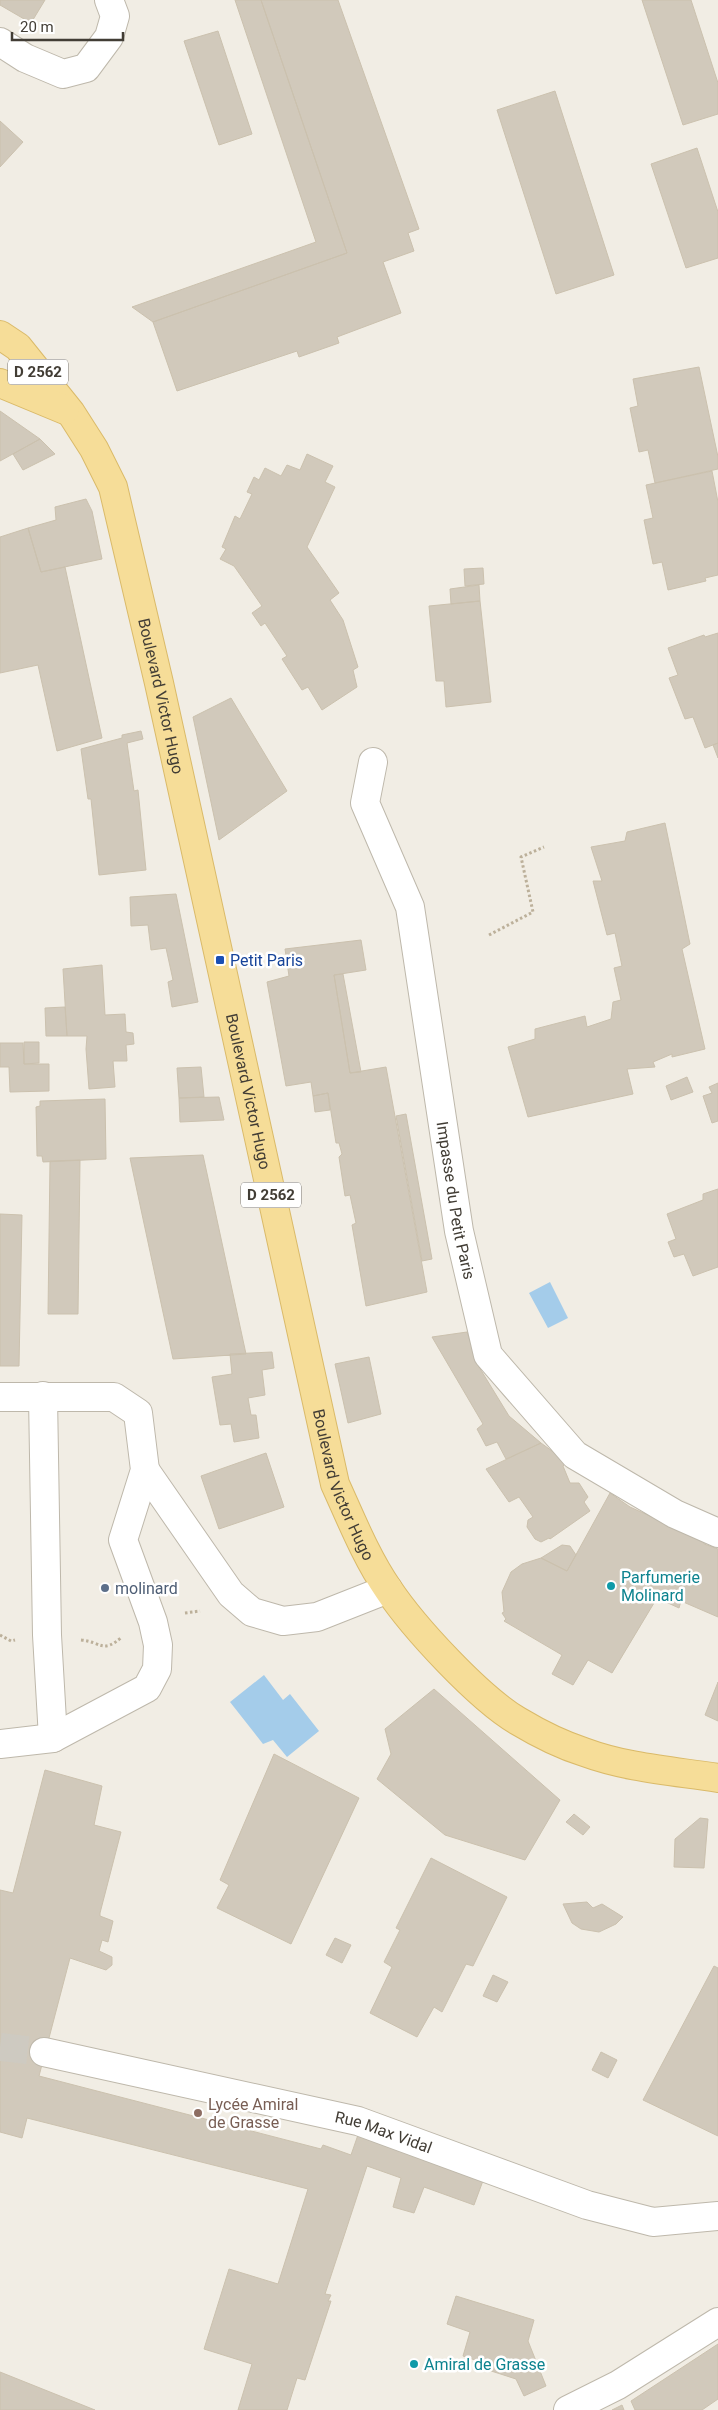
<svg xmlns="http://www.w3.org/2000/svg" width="718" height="2410" font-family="Roboto,sans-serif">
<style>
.water{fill:#a4ccea}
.building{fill:#d1c9bb;stroke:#cbc1ae}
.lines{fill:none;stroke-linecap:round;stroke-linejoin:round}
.minor-tunnel{stroke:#cecac1;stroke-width:28;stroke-dasharray:28 14;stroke-linecap:butt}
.minor-casing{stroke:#beb8ab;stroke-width:30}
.major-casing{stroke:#daba69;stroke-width:30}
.path{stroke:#bcb09a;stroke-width:3;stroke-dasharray:2.5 2.5;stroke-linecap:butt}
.minor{stroke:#fff;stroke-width:28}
.major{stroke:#f6dd98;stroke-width:28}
.transit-dot{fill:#1a4fb4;stroke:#fff;stroke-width:2}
.culture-dot{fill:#0f9aa8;stroke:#fff;stroke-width:2}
.service-dot{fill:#5c6f8a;stroke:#fff;stroke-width:2}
.education-dot{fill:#8d6e63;stroke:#fff;stroke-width:2}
.labels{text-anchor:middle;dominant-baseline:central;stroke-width:5;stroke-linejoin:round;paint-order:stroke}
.shield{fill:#fff;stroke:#7b7772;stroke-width:1}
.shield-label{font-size:15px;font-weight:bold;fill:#423d35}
.street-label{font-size:16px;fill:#423d35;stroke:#fff}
.transit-label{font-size:16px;fill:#164399;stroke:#fff;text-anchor:start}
.culture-label{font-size:16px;fill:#0d838f;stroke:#fff;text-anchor:start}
.service-label{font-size:16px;fill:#4e5e75;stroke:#fff;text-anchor:start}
.education-label{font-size:16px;fill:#785e54;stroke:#fff;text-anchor:start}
</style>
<rect width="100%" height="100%" fill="#f1ede4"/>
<path class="water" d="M550 1282 568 1318 548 1328 529 1293Z
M264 1675 283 1700 290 1694 319 1731 287 1757 273 1740 263 1744 230 1702Z"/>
<path class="building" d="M0 0H45L31 23 0 5Z
M235 0H261L347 253 153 322 132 307 316 242Z
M261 0H338L419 229 408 233 414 251 383 262 401 313 337 337 339 343 299 357 297 351 177 391 153 322 347 253Z
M642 0H691L718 83V114L683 125Z
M218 31 252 134 219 145 184 41Z
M555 91 614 275 556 294 497 110Z
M0 121 23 142 0 167Z
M697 148 718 212V258L686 268 651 164Z
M699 367 718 457V469L655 483 648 450 639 452 630 408 638 406 633 379Z
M0 411 40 439 0 461Z
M40 439 55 454 23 470 13 454Z
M307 454 333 466 325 482 335 487 307 547 339 593 330 600 343 620 358 667 353 670 357 687 322 710 308 687 302 690 282 659 287 656 265 623 261 626 252 613 262 606 234 566 220 559 226 549 222 547 235 516 240 519 252 494 247 492 254 477 259 480 265 468 281 476 287 465 300 470Z
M712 471 718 502V575L705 578 706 581 668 590 662 562 653 564 644 520 653 518 646 485Z
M86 499 92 511 102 559 41 572 28 528 56 520 55 507Z
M28 528 41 572 65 567 102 738 57 751 38 665 0 673V537Z
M483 568 484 584 465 586 464 569Z
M479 585 480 601 451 604 450 589Z
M480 601 491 702 446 707 444 681H436L429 606Z
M718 633V743L705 748 693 717 685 719 669 678 678 675 668 648 704 635 705 637Z
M231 698 287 791 219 840 193 717Z
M141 731 143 739 127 743 134 791 138 790 146 870 99 875 91 799H88L81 749 122 738V735Z
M718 743V758L713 745Z
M665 823 690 944 682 949 705 1049 672 1057V1054L653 1062 655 1067 627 1069 633 1094 528 1117 508 1047 535 1039V1029L585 1016 587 1027 611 1019 613 1002 621 1000 614 968 622 966 615 933 607 935 593 881H602L591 847 625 841 627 832Z
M176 894 198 1002 172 1007 168 982 173 980 166 948 151 950 148 925 131 926 130 897Z
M361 940 366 970 334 975 350 1073 386 1067 427 1292 366 1306 352 1225 356 1223 350 1195 345 1196 339 1157 342 1154 339 1143H336L328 1093 313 1096 311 1082 286 1086 267 982 289 976 285 949Z
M102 965 105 1015 125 1014 126 1032 133 1033 134 1044 126 1045 127 1061H113L115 1087 89 1089 86 1049 87 1036H67L63 969Z
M343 974 361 1072 350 1073 334 975Z
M65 1007 67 1036H46L45 1008Z
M24 1042H39V1063L24 1064Z
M0 1043H23L24 1064H49V1091L10 1092 9 1067H0Z
M201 1067 204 1097 179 1098 177 1068Z
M687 1077 693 1092 671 1100 666 1086Z
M718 1083V1121L712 1123 703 1096 712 1093 709 1087Z
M328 1093 330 1110 315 1112 313 1096Z
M219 1097 224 1120 180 1122 179 1098Z
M105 1099 106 1159 43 1162 42 1156H37L36 1107 40 1106V1101Z
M406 1114 432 1259 422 1261 396 1116Z
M203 1155 246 1354 173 1359 130 1158Z
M80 1160 78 1314H48L50 1161Z
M718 1189V1267L693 1276 684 1254 674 1257 668 1242 676 1239 667 1214 703 1200V1194Z
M0 1214 22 1215 19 1366H0Z
M467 1332 479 1367 509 1416 541 1443 506 1459 497 1442 486 1446 477 1429 483 1424 432 1337Z
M272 1352 274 1368 262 1370 265 1395 248 1398 251 1415H256L259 1438 234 1442 231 1424 220 1425 212 1377 232 1374 230 1354Z
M369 1357 381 1414 348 1423 335 1364Z
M541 1443 567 1462 563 1466 570 1483H579L588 1497 584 1502 590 1511 550 1539 549 1538 541 1542 535 1539 527 1527 528 1520 533 1517 519 1497 509 1502 486 1469Z
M266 1453 284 1507 219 1529 201 1476Z
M610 1493 630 1507 705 1541 704 1544 718 1549V1617L681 1601 679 1608 657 1598 612 1673 588 1660 573 1685 552 1674 562 1655 504 1621 506 1619 502 1613 504 1612 502 1592 511 1572 522 1564 541 1558 567 1571Z
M562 1545 570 1546 576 1555 567 1571 541 1558Z
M718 1682V1721L705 1715Z
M434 1689 560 1800 525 1860 445 1835 377 1779 391 1754 385 1729Z
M274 1754 359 1798 291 1944 217 1908 229 1885 220 1880Z
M45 1770 102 1786 94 1825 121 1832 100 1913V1916L113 1921 108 1942 102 1940 99 1951 112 1957V1965L106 1970 70 1958 39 2076 321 2149 323 2145 351 2155 359 2132 484 2178 474 2205 424 2187 414 2213 393 2207 401 2178 367 2166 325 2294 331 2295 328 2301H331L305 2380 297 2378 287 2410H238L252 2364 204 2349 229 2269 278 2284 308 2189 27 2118 22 2138 0 2132V1890L13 1893Z
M574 1814 590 1827 583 1835 566 1822Z
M700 1818 708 1819 704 1868 674 1867 675 1839Z
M431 1858 507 1897 473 1966 466 1964 442 2012 434 2007 417 2037 370 2013 392 1967 384 1962 400 1930 396 1928Z
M587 1902 593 1908 602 1904 623 1917 616 1924 599 1932 581 1929 572 1923 563 1904Z
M335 1938 351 1945 342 1963 326 1955Z
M714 1966 718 1968V2136L643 2100Z
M493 1975 508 1982 497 2002 483 1996Z
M601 2052 617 2060 608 2078 592 2070Z
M456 2296 534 2320 528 2341 546 2386 524 2396 516 2379 485 2369 487 2364 463 2356 470 2332 447 2324Z
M718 2344V2399L702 2410H635L631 2401Z
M0 2372 95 2410H0Z
M622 2405 624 2410H612Z"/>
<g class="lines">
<path class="minor-tunnel" d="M0 2047 44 2052"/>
<g class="minor-casing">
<g id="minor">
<path d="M0 42 25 58 63 74 86 68 109 37 115 16 109 0"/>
<path id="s1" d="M373 762 365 803 410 907 459 1231 488 1355 575 1455 675 1514 718 1533"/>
<path d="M43 1396 47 1635 53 1738"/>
<path d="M0 1397H114L138 1413 145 1470 123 1540 153 1622 158 1645 157 1669 147 1688 53 1738 0 1744"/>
<path d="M145 1470 231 1594 252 1612 283 1621 317 1617 388 1589"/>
<path id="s2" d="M44 2052 358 2121 587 2205 653 2222 718 2216"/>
<path d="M568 2410 618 2385 718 2322"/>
</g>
</g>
<g class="major-casing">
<g id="major">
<path id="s3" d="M0 335 18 347 71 413 94 449 113 487 159 683 335 1484C351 1519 366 1557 388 1589 414 1628 479 1698 518 1721 538 1733 562 1745 584 1752 627 1768 673 1771 718 1778"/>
<path d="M0 383 65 410"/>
</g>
</g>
<path class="path" d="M489 935 533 912 521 857 544 847
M185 1613 200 1611
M0 1635 11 1641 15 1640
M81 1640C102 1642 102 1654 122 1637"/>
<use href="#minor" class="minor"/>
<use href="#major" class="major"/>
</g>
<rect class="transit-dot" x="215" y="955" width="10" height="10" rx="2.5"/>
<g class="culture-dot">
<circle cx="611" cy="1586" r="5"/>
<circle cx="414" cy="2364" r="5"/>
</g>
<circle class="service-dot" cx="105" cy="1588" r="5"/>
<circle class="education-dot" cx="198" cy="2113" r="5"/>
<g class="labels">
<g class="shield">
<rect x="8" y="359.5" width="60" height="25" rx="4"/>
<rect x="241" y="1182.5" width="60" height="25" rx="4"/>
</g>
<g class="shield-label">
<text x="38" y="372">D 2562</text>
<text x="271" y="1195">D 2562</text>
</g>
<g class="street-label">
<text stroke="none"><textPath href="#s3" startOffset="406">Boulevard Victor Hugo</textPath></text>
<text stroke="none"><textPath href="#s3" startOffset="811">Boulevard Victor Hugo</textPath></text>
<text stroke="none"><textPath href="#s1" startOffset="452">Impasse du Petit Paris</textPath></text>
<text stroke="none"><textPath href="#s3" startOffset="1216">Boulevard Victor Hugo</textPath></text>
<text stroke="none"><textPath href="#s2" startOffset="349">Rue Max Vidal</textPath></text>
</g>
<g class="transit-label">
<text x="230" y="960">Petit Paris</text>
</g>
<g class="culture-label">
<text x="621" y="1577">Parfumerie<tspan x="621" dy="18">Molinard</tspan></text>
<text x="424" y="2364">Amiral de Grasse</text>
</g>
<g class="service-label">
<text x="115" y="1588">molinard</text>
</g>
<g class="education-label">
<text x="208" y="2104">Lycée Amiral<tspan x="208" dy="18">de Grasse</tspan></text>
</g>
</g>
<path d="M12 32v8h111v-8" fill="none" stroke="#423d35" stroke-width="2.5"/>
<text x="20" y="32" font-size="15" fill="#423d35" stroke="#ffffff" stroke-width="4" paint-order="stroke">20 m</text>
</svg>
